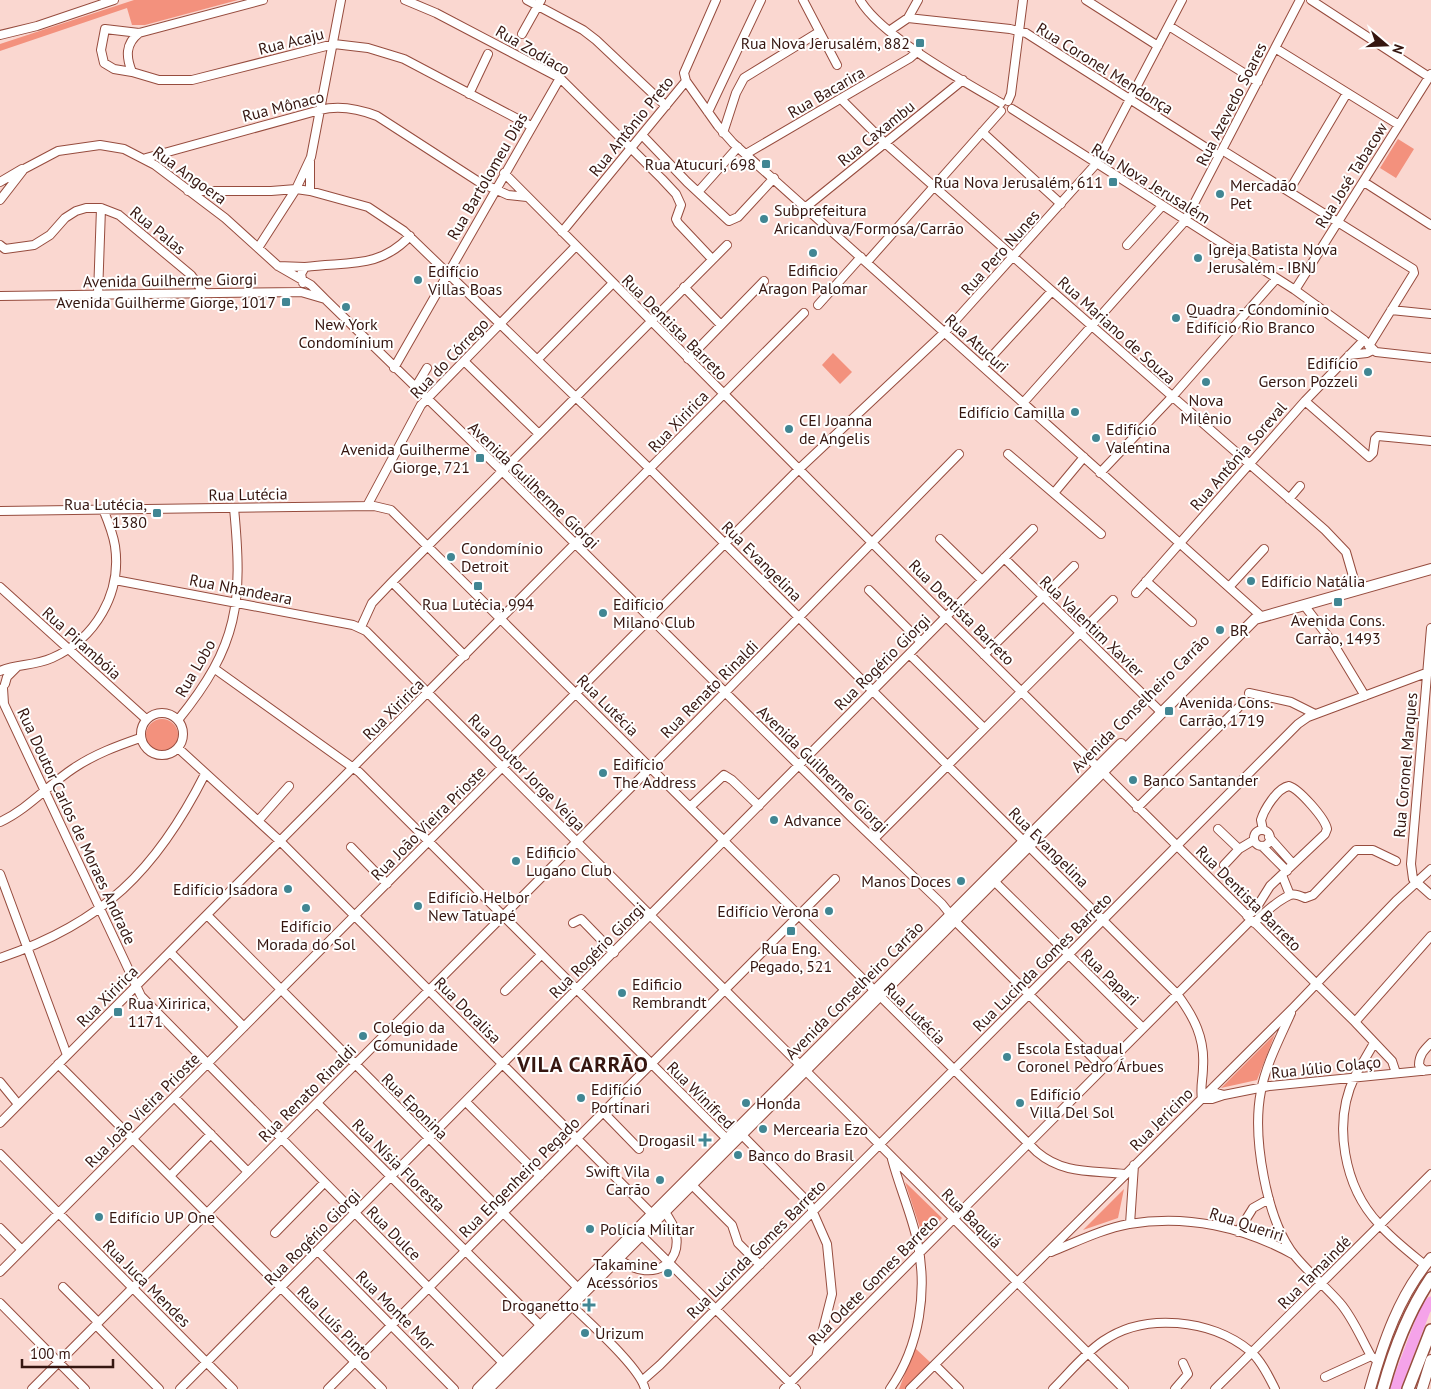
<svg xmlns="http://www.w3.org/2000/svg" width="1431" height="1389" font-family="'PT Sans',sans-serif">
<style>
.green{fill:#f3917d}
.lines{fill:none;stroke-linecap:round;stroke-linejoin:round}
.river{stroke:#f5a3e9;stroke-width:11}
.minor-casing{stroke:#964c3e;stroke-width:10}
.major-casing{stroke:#964c3e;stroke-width:12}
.highway-casing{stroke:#964c3e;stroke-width:14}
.minor{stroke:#fff;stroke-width:8}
.major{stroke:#fff;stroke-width:10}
.highway{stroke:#fff;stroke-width:11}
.poi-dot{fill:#418693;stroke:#fff;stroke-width:2}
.labels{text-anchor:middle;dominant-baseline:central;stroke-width:4;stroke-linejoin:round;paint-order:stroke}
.street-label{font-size:16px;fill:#351610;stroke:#fff}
.poi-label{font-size:16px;fill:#351610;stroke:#fff;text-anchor:start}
.district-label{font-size:21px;font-weight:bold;letter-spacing:1px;fill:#351610;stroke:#fff}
</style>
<rect width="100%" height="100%" fill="#fad7d0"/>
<path class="green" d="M134 0H238L145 25H132L127 8 0 51V44Z
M1398 139 1414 149 1396 178 1380 168Z
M833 353 852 372 840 384 822 365Z
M146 735a16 16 0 1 1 32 0a16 16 0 1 1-32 0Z
M1275 1034 1257 1080 1221 1088Z
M905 1182 942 1218 926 1236 922 1234Z
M1124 1189 1118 1218 1083 1230Z
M915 1348 932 1364 906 1389H899Z"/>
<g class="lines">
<path class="river" d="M1395 1389 1425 1310 1431 1302"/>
<g class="minor-casing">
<path id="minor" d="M405 0 436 13 560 78 662 179 676 194 681 205 676 219 678 223 712 259
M527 0 583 30 596 40 666 106
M803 0 837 65
M860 0C881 36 963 81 1001 103
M1086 0 1158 46
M1311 0 1429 77
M908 18 1010 29 1026 33 1219 156
M1169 26 1258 82
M889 31 908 18 918 0
M139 33C125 44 126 57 132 72L114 69 104 63 101 50 105 29 139 33 263 0
M522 34 541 0
M0 35 37 26 114 0
M1275 48 1399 125
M132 72 159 80H192L334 44 368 48 404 59 531 126
M686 81 718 126 733 143 1261 616
M469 94 488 54
M842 100 885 143 1052 291 1325 530 1346 552 1357 590
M1008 101 1011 94 1023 0
M1012 109 1295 290 1364 340 1376 352 1431 358
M708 112 761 0
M982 132 1061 204
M723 133 736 93 744 78 819 32
M642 135 687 182 729 221 738 217 774 178
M1222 150 1413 269 1414 273 1369 346
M746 154 910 58 918 51
M146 158 320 110C339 105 359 109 377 116L479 182 508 195 527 197
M504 173 946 617 1355 1022 1392 1061 1396 1073
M0 182 22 169
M1364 182 1431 225
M188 191H271L296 189 310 191 368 207 404 231 650 469 1177 994C1194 1017 1205 1038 1203 1067 1203 1079 1200 1087 1202 1099H1212L1224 1095 1210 1091
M310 191V161
M1289 191 1347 93
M698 192 738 147
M0 200 24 169 58 151 100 145 124 149 155 165 225 218 278 266 311 285 325 299
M806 207 963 80
M562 232 686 81 684 73 716 0
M0 245 5 249 34 245 50 235 65 218 76 211 86 208H101L119 215 191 275 204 293
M1127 245 1162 206
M258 248 296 189 311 157 341 0
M867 262 1001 111
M278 266 305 267
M303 283 301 274 305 267C346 261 378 270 410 236
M684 287 721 325
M1295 290 1431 74
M98 295 101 208
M0 296 301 292 325 299 502 471 853 819 942 904 958 924 1103 1068
M818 305 861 257
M1391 310 1431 314
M1349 355 1367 353 1373 350
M538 359 612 284
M688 359 764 281
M464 361 538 433
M983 366 1052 291
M394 368 560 78
M415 388 427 368
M1305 401 1369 457 1373 453 1375 439 1378 436 1431 441
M1023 403 1185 221 1300 0
M1008 454 1101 534
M1100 473 1172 397 1276 279
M1054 493 1084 457
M1289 499 1300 486
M367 506 421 405 575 247
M0 511 374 506 391 510 1037 1152C1064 1175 1093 1170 1125 1174
M940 539 982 580
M1004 558 1162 713
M115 580 353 625 366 631 1124 1389
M1146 581 1192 622
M392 582 465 656
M0 587 146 719
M1229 587 1264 549
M869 590 921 642
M1136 593 1305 401 1364 340
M1304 605 1333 643 1365 696
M361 627 372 603 392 582 727 245
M1431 628 1411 864 1413 879 1431 895
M909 654 984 728
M984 655 1074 566
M215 669 359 772 731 1143
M0 671C16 664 34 666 52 658 95 639 122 594 115 546 113 533 108 521 103 509
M5 684 7 677 17 667
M3 688 4 704 141 996 507 1367
M1249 693 1291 702 1315 714
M141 734a21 21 0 1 1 42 0a21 21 0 1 1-42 0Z
M178 720C239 645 243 602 234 508
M178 748 281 842 656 1218
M690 807 724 775 732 780 759 806
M1137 808 1238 708
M258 821 289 786
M0 822C28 809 48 785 74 768 95 754 117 746 140 738
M1218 829 1239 849
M1254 838a8 8 0 1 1 16 0a8 8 0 1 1-16 0Z
M1269 837 1293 864
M874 839 1113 600
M1262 846 1287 871
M351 847 387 884
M1224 865 1239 849 1254 840
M0 874 67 1055
M1282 875 1290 895
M994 881 1143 1028
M207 915 582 1292
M1247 916 1255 910 1270 886 1325 834 1327 829C1325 818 1299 789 1289 786 1277 788 1264 810 1261 820L1263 830
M573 923 581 919 614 953
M1254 923C1264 913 1277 901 1290 895 1295 893 1301 896 1305 898L1313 895 1356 850H1373L1396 861
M170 952 244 1027
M0 958C103 923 156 871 205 774
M505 991 541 955
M1291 1013C1280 1038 1266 1064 1261 1091 1252 1136 1266 1220 1295 1256 1309 1273 1326 1287 1340 1303 1353 1318 1361 1338 1371 1356L1378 1361
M1355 1022 1431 936
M1374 1043C1368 1054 1361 1065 1355 1076 1332 1123 1344 1187 1379 1224 1392 1239 1409 1252 1425 1265
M58 1064 382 1389
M1424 1071 1419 1065C1419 1055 1424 1050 1431 1043
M0 1082 18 1104
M1224 1095 1269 1086 1431 1070
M174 1097 248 1172
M466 1102 540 1176
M317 1103 544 1329
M603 1112 639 1149
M0 1123 804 313
M742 1135 809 1203 827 1244 832 1294 816 1357
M0 1154 233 1389
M170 1176 211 1134
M692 1185 732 1225 738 1243 760 1265
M1130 1224 1134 1165
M0 1228 22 1250
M638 1232 796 1389
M1238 1232 1253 1208 1269 1199
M275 1233 324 1183
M318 1251 454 1389
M1051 1252C1076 1242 1102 1229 1129 1224 1187 1214 1244 1227 1294 1255
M614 1255C657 1294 700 1251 662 1209
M0 1272 799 469 945 332 1096 164 1182 0
M63 1287 98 1322
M568 1302C586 1320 640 1367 645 1389
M0 1303 85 1389
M96 1325 159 1389
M935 1365 959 1389
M1325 1377 1371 1356
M643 1380 660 1365 1298 724 1308 717 1426 673
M32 1389 696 722 959 454
M180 1389 1033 529
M328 1389 835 879
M784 1389 1251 920
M890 1389C920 1346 928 1290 917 1240 911 1213 899 1186 892 1159
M910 1389 1293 1008 1396 901 1431 869
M1053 1389C1069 1373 1084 1354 1103 1341 1145 1312 1211 1319 1250 1351 1261 1360 1269 1377 1275 1389
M1175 1389 1188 1374 1183 1363
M1215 1389 1431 1174"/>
</g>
<g class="major-casing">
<path id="major" d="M478 1389 1121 744
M488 1389 1255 619 1431 569
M1370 1389C1383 1343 1399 1295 1431 1258
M1422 1389 1431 1360"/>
</g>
<g class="highway-casing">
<path id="highway" d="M1383 1389C1394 1349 1408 1312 1431 1278
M1408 1389 1431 1330"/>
</g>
<use href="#minor" class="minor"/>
<use href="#major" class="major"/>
<use href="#highway" class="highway"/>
</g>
<g class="poi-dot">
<rect x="915" y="38" width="10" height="10" rx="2.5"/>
<rect x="761" y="159" width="10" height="10" rx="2.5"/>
<rect x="1108" y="177" width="10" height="10" rx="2.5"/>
<circle cx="1220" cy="194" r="5"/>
<circle cx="764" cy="219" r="5"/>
<circle cx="813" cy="253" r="5"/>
<circle cx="1198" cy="258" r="5"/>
<circle cx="418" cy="280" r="5"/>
<rect x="281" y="297" width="10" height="10" rx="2.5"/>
<circle cx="346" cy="307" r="5"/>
<circle cx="1176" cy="318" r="5"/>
<circle cx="1368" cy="372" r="5"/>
<circle cx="1206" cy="382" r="5"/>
<circle cx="1075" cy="412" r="5"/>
<circle cx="789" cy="429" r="5"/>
<circle cx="1096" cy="438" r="5"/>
<rect x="475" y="453" width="10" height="10" rx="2.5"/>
<rect x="152" y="508" width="10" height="10" rx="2.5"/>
<circle cx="451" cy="557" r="5"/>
<circle cx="1251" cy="581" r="5"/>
<rect x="473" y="581" width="10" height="10" rx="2.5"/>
<rect x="1333" y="597" width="10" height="10" rx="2.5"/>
<circle cx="603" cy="613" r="5"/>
<circle cx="1220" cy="630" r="5"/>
<rect x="1164" y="706" width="10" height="10" rx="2.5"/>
<circle cx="603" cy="773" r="5"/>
<circle cx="1133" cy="780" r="5"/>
<circle cx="774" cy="820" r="5"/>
<circle cx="516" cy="861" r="5"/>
<circle cx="961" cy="881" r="5"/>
<circle cx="288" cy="889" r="5"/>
<circle cx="418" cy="906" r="5"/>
<circle cx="306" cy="908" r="5"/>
<circle cx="829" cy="911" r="5"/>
<rect x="786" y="926" width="10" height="10" rx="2.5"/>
<circle cx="622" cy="993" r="5"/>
<rect x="113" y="1007" width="10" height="10" rx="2.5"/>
<circle cx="363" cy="1036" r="5"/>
<circle cx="1007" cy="1057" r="5"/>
<circle cx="581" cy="1098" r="5"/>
<circle cx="746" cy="1103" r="5"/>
<circle cx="1020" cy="1103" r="5"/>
<circle cx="763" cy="1129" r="5"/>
<path d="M702.5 1132.5h5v5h5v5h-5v5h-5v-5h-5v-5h5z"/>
<circle cx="738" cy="1155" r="5"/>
<circle cx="660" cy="1180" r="5"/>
<circle cx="99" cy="1217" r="5"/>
<circle cx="590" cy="1229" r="5"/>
<circle cx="668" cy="1273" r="5"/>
<path d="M586.5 1297.5h5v5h5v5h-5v5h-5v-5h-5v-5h5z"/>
<circle cx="585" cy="1333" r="5"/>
</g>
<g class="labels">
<g class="street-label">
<text transform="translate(291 41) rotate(-14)">Rua Acaju</text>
<text transform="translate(533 50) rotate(30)">Rua Zodíaco</text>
<text transform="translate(1105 68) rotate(32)">Rua Coronel Mendonça</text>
<text transform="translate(826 92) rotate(-30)">Rua Bacarira</text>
<text transform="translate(1231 104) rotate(-63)">Rua Azevedo Soares</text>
<text transform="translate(283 106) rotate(-14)">Rua Mônaco</text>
<text transform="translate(631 126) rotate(-51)">Rua Antônio Preto</text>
<text transform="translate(876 133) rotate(-39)">Rua Caxambu</text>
<text transform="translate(190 175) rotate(36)">Rua Angoera</text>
<text transform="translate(1351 175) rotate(-58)">Rua José Tabacow</text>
<text transform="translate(487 176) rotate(-60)">Rua Bartolomeu Dias</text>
<text transform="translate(1151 183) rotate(32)">Rua Nova Jerusalém</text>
<text transform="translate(158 230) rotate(39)">Rua Palas</text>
<text transform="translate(1000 252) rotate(-48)">Rua Pero Nunes</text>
<text transform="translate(170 280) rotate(-1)">Avenida Guilherme Giorgi</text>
<text transform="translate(675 327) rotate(45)">Rua Dentista Barreto</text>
<text transform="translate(1117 330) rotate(42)">Rua Mariano de Souza</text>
<text transform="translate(977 343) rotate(42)">Rua Atucuri</text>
<text transform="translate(449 358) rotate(-46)">Rua do Córrego</text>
<text transform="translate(678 421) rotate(-46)">Rua Xiririca</text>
<text transform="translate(1238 456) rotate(-49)">Rua Antônia Soreval</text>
<text transform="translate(534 485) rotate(44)">Avenida Guilherme Giorgi</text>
<text transform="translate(248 494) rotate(-1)">Rua Lutécia</text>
<text transform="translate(762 561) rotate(45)">Rua Evangelina</text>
<text transform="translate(241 589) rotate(11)">Rua Nhandeara</text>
<text transform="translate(962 612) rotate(45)">Rua Dentista Barreto</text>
<text transform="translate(1092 626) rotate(44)">Rua Valentim Xavier</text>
<text transform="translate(82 643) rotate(42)">Rua Pirambóia</text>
<text transform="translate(882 662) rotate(-45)">Rua Rogério Giorgi</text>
<text transform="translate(195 668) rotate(-60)">Rua Lobo</text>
<text transform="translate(709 689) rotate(-45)">Rua Renato Rinaldi</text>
<text transform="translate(1140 703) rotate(-45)">Avenida Conselheiro Carrão</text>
<text transform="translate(608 705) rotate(45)">Rua Lutécia</text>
<text transform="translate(393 709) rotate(-45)">Rua Xiririca</text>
<text transform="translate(1405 765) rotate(-85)">Rua Coronel Marques</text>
<text transform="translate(823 769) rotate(44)">Avenida Guilherme Giorgi</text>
<text transform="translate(527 772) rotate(45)">Rua Doutor Jorge Veiga</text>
<text transform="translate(428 823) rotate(-45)">Rua João Vieira Prioste</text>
<text transform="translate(77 826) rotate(65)">Rua Doutor Carlos de Moraes Andrade</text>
<text transform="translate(1049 847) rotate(45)">Rua Evangelina</text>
<text transform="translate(1249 898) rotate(45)">Rua Dentista Barreto</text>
<text transform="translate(597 950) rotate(-45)">Rua Rogério Giorgi</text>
<text transform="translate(1042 962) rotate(-45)">Rua Lucinda Gomes Barreto</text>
<text transform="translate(1110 977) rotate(44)">Rua Papari</text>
<text transform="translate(854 990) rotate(-45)">Avenida Conselheiro Carrão</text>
<text transform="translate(107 996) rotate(-45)">Rua Xiririca</text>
<text transform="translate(468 1010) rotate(45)">Rua Doralisa</text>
<text transform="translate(915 1013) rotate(45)">Rua Lutécia</text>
<text transform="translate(1326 1067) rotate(-6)">Rua Júlio Colaço</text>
<text transform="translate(307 1093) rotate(-45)">Rua Renato Rinaldi</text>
<text transform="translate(701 1095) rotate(45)">Rua Winifred</text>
<text transform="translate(415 1106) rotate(45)">Rua Eponina</text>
<text transform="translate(142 1110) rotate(-45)">Rua João Vieira Prioste</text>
<text transform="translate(1161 1119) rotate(-45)">Rua Jericino</text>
<text transform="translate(399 1165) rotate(45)">Rua Nísia Floresta</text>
<text transform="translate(519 1177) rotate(-45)">Rua Engenheiro Pegado</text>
<text transform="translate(972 1218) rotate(45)">Rua Baquiá</text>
<text transform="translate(1247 1224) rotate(18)">Rua Queriri</text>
<text transform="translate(394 1233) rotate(45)">Rua Dulce</text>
<text transform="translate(312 1237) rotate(-45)">Rua Rogério Giorgi</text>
<text transform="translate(756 1249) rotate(-45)">Rua Lucinda Gomes Barreto</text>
<text transform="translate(1314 1272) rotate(-45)">Rua Tamaindé</text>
<text transform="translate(873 1280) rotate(-45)">Rua Odete Gomes Barreto</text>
<text transform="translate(147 1283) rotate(45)">Rua Juca Mendes</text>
<text transform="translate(396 1310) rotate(45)">Rua Monte Mor</text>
<text transform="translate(335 1323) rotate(45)">Rua Luís Pinto</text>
</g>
<g class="poi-label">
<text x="910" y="43" text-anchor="end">Rua Nova Jerusalém, 882</text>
<text x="756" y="164" text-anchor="end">Rua Atucuri, 698</text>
<text x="1103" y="182" text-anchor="end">Rua Nova Jerusalém, 611</text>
<text x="1230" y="185">Mercadão<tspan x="1230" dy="18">Pet</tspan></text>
<text x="774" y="210">Subprefeitura<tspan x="774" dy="18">Aricanduva/Formosa/Carrão</tspan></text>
<text x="1208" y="249">Igreja Batista Nova<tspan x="1208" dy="18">Jerusalém - IBNJ</tspan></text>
<text x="813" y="270" text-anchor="middle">Edificio<tspan x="813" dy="18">Aragon Palomar</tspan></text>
<text x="428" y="271">Edifício<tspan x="428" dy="18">Villas Boas</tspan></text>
<text x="276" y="302" text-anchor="end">Avenida Guilherme Giorge, 1017</text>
<text x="1186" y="309">Quadra - Condomínio<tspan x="1186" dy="18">Edifício Rio Branco</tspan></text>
<text x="346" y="324" text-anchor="middle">New York<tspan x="346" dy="18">Condomínium</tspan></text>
<text x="1358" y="363" text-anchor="end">Edifício<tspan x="1358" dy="18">Gerson Pozzeli</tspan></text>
<text x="1206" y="400" text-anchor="middle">Nova<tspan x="1206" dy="18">Milênio</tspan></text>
<text x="1065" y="412" text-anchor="end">Edifício Camilla</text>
<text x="799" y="420">CEI Joanna<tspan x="799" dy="18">de Angelis</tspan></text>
<text x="1106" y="429">Edifício<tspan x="1106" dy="18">Valentina</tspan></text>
<text x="470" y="449" text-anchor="end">Avenida Guilherme<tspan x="470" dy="18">Giorge, 721</tspan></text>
<text x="147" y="504" text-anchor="end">Rua Lutécia,<tspan x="147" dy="18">1380</tspan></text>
<text x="461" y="548">Condomínio<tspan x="461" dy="18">Detroit</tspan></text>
<text x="1261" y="581">Edifício Natália</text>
<text x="478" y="604" text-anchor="middle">Rua Lutécia, 994</text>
<text x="613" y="604">Edifício<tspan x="613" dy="18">Milano Club</tspan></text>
<text x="1338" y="620" text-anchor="middle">Avenida Cons.<tspan x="1338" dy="18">Carrão, 1493</tspan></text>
<text x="1230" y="630">BR</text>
<text x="1179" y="702">Avenida Cons.<tspan x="1179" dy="18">Carrão, 1719</tspan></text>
<text x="613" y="764">Edifício<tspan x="613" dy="18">The Address</tspan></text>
<text x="1143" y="780">Banco Santander</text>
<text x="784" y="820">Advance</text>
<text x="526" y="852">Edificio<tspan x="526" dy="18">Lugano Club</tspan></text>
<text x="951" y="881" text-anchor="end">Manos Doces</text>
<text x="278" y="889" text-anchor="end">Edifício Isadora</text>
<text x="428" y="897">Edifício Helbor<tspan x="428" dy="18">New Tatuapé</tspan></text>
<text x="819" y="911" text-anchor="end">Edifício Verona</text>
<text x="306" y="926" text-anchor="middle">Edifício<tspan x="306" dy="18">Morada do Sol</tspan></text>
<text x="791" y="948" text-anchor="middle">Rua Eng.<tspan x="791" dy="18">Pegado, 521</tspan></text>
<text x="632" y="984">Edificio<tspan x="632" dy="18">Rembrandt</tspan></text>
<text x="128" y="1003">Rua Xiririca,<tspan x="128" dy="18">1171</tspan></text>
<text x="373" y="1027">Colegio da<tspan x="373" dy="18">Comunidade</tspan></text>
<text x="1017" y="1048">Escola Estadual<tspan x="1017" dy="18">Coronel Pedro Árbues</tspan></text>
<text x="591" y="1089">Edifício<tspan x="591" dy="18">Portinari</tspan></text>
<text x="1030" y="1094">Edifício<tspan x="1030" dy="18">Villa Del Sol</tspan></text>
<text x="756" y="1103">Honda</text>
<text x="773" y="1129">Mercearia Ezo</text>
<text x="695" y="1140" text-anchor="end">Drogasil</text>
<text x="748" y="1155">Banco do Brasil</text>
<text x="650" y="1171" text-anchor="end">Swift Vila<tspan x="650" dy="18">Carrão</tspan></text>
<text x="109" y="1217">Edifício UP One</text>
<text x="600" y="1229">Polícia Militar</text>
<text x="658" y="1264" text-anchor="end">Takamine<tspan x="658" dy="18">Acessórios</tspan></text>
<text x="579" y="1305" text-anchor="end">Droganetto</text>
<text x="595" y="1333">Urizum</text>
</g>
<g class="district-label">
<text x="583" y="1064">VILA CARRÃO</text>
</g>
</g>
<g transform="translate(1386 45) rotate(109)" stroke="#ffffff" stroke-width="4" paint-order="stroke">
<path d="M0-4L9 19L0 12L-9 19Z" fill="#351610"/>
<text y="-8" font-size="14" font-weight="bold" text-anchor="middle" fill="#351610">N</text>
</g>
<path d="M22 1359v8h91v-8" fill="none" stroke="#351610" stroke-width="2.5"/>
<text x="30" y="1359" font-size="15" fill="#351610" stroke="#ffffff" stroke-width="4" paint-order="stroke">100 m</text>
</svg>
